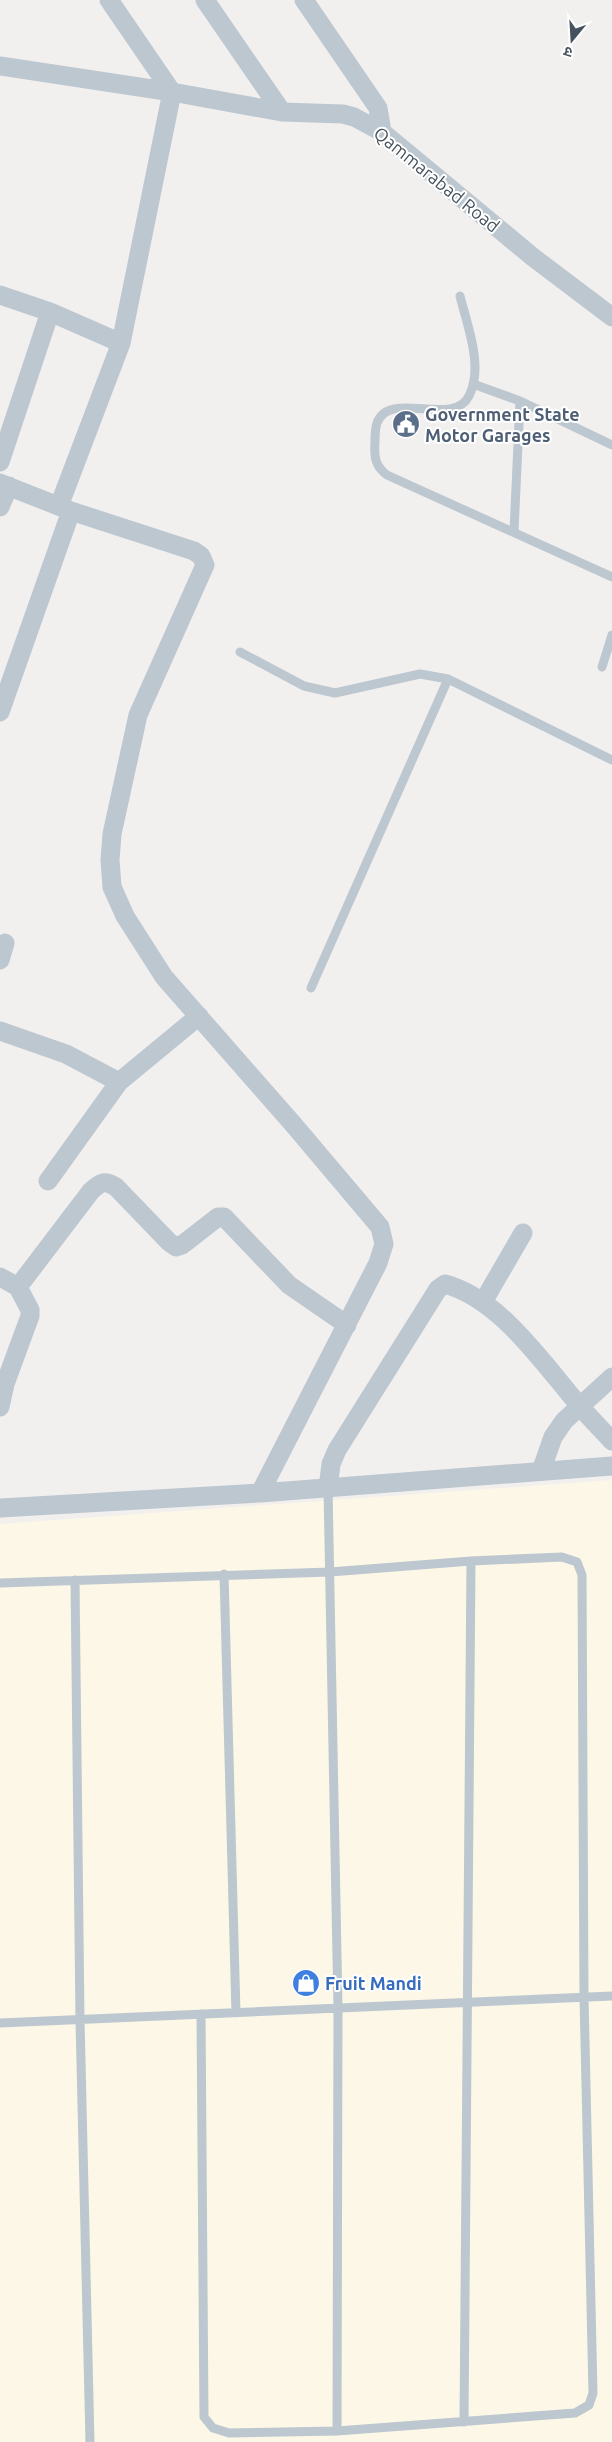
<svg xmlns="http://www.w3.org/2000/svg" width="612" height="2442" font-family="Ubuntu,'Noto Sans Devanagari',sans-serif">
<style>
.commercial{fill:#fdf7e8}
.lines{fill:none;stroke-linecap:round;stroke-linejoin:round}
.lane{stroke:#bcc7cf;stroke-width:9}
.street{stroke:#bcc7cf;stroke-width:19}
.labels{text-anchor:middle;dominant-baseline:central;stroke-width:4;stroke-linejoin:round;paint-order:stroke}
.street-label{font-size:18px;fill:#46535e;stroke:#fff}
.service-label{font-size:18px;font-weight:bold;fill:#4e5e75;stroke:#fff;text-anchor:start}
.shop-label{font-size:18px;font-weight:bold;fill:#366cbe;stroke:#fff;text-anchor:start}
</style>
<rect width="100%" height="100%" fill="#f2efef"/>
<path class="commercial" d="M612 1480V2442H0V1524Z"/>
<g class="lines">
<path class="lane" d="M460 296C467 325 484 367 469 396 453 428 389 389 377 423 375 429 375 436 375 442 374 457 375 466 387 475L612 577
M473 384 520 401 612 445
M514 531 520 401
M240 652 304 686 335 693 420 674 448 679 612 760
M602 667 612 635
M311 988 448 679
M328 1488 338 2008 337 2431
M224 1574 236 2013
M75 1580 80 2020 90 2442
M0 1583 330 1572 471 1561 562 1557 577 1562 582 1575 584 1997 593 2393 589 2405 575 2413 337 2431 229 2433 213 2428 204 2417 201 2014
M0 2023 612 1996
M464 2422 471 1561"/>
<path class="street" d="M205 0 282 112
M304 0 378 108 382 132
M0 66 172 92 282 112 343 114 354 117 382 132 534 258 612 317
M0 295 50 312 121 343 172 92 109 0
M0 462 50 312
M0 483 71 511 194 551 201 556 205 565 138 715 112 834 110 860 112 887 125 916 164 977 293 1124 380 1227 384 1244 378 1263 260 1493
M59 506 121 343
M0 507 9 486
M0 712 71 511
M0 960 5 943
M0 1031 66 1054 119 1082
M48 1181 119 1082 199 1016
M0 1277 18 1287 30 1310V1316L5 1384 0 1407
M18 1287 91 1191C101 1182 104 1180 116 1187L169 1242 176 1247 182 1245 218 1217H224L289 1285 347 1325
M483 1302 523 1233
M541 1471 553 1437 564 1421 612 1377
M328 1488 331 1464 337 1450 438 1289 445 1284C500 1299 543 1363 578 1404 589 1417 601 1429 612 1441
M0 1508 260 1493 612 1466"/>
</g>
<defs>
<g id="civic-disc" transform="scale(1.4375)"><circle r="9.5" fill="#5c6f8a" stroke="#fff"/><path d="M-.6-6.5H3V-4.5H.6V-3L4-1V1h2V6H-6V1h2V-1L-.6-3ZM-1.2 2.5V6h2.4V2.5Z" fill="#fff"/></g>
<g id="shop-disc" transform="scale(1.4375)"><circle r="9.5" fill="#3f7fe0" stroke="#fff"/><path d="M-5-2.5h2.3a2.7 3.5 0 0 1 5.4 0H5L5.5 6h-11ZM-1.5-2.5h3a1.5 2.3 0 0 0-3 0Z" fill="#fff"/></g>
</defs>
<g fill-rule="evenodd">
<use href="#civic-disc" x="406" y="424"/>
<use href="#shop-disc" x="306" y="1983"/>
</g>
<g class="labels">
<g class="street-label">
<text transform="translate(437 179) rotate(39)">Qammarabad Road</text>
</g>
<g class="service-label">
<text x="425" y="414">Government State<tspan x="425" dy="21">Motor Garages</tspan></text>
</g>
<g class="shop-label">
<text x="325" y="1983">Fruit Mandi</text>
</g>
</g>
<g transform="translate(572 40) rotate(198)" stroke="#ffffff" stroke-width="4" paint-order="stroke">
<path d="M0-4L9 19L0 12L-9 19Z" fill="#46535e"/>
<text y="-8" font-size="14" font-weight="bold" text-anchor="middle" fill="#46535e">उ</text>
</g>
</svg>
